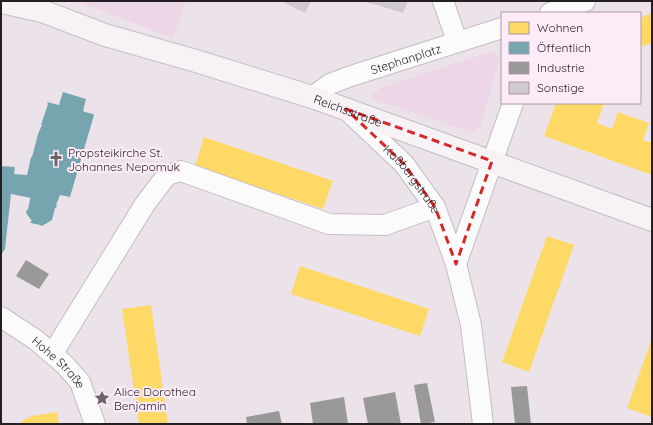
<svg xmlns="http://www.w3.org/2000/svg" width="653" height="425" font-family="Quicksand,sans-serif">
<style>
.green{fill:#edd6e7}
.homes{fill:#ffd966}
.public{fill:#76a5af}
.industry{fill:#999}
.building{fill:#d0cad0}
.lines{fill:none;stroke-linecap:round;stroke-linejoin:round}
.minor-casing{stroke:#c4bdc2;stroke-width:22}
.major-casing{stroke:#c4bfc4;stroke-width:24}
.minor{stroke:#fcfbfc;stroke-width:20}
.major{stroke:#f7f2f6;stroke-width:22}
.marked{fill:none;stroke:#d62828;stroke-width:3;stroke-dasharray:8 5;stroke-linejoin:round}
.labels{text-anchor:middle;dominant-baseline:central;stroke-width:4;stroke-linejoin:round;paint-order:stroke}
.street-label{font-size:12px;fill:#251f24;stroke:#fdecf8}
.poi-label{font-size:12px;fill:#251f24;stroke:#fdecf8;text-anchor:start}
</style>
<rect width="100%" height="100%" fill="#ece3ea"/>
<path class="green" d="M76 1H186L173 38Z
M490 52C495 53 500 56 499 62L481 124 476 130 471 132 374 99 372 96V94L380 88Z"/>
<path class="homes" d="M652 13V43L640 47V18Z
M556 103H604L597 123 612 129 618 112 649 123 643 140 652 143V175L544 136Z
M204 137 333 181 323 209 195 166Z
M547 236 574 245 529 372 502 362Z
M300 266 429 309 420 336 291 294Z
M151 305 168 424H139L122 309Z
M652 338V417L627 408Z
M57 412 59 424H21L22 421 32 416Z"/>
<path class="public" d="M63 92 86 99 83 111 85 112 93 114 94 115 70 197 60 195 56 205H57L56 208H55L52 220 42 226 40 225 31 223 30 222 32 221 26 213 27 209 28 210 30 199 31 198 11 194 5 249 1 255V166L15 167 14 174 27 175 31 157H32L38 134 42 125H41L48 104 47 102 59 105Z"/>
<path class="industry" d="M26 260 49 274 39 289 16 276Z
M427 383 435 422 421 424 414 385Z
M527 386 531 424H515L511 387Z
M395 392 401 424H368L363 398Z
M344 397 348 424H313L310 403Z
M279 411 282 424H247L246 417Z"/>
<path class="building" d="M281 1H311L305 13Z
M363 1H408L403 13Z"/>
<g class="lines">
<g class="minor-casing">
<g id="minor">
<path d="M443 1 457 41"/>
<path d="M550 13 585 1"/>
<path id="s1" d="M312 97 330 84 351 76 502 28"/>
<path id="s2" d="M348 111 404 164 435 207 456 264 471 325 483 424"/>
<path d="M456 264 513 103"/>
<path id="s3" d="M1 317 36 340 65 365 80 382 95 424"/>
<path d="M53 353 145 204 167 175 181 171 329 224 385 225 435 207"/>
</g>
</g>
<g class="major-casing">
<g id="major">
<path id="s4" d="M1 2 42 11 105 35 196 61 312 97 652 220"/>
</g>
</g>
<use href="#minor" class="minor"/>
<use href="#major" class="major"/>
</g>
<path class="marked" d="M346 109 492 161 456 264 435 207 404 164Z"/>
<defs>
<g id="church-bare" transform="scale(1.2)"><path d="M-1.2-6h2.4v3.5h3.3v2.4h-3.3V6h-2.4V-.1h-3.3v-2.4h3.3Z" fill="#6b6469" stroke="#fdecf8" stroke-width="2.5" paint-order="stroke"/></g>
<g id="sight-bare" transform="scale(1.2)"><path d="M0-6L1.8-2.2L6-1.7L2.9 1.2L3.7 5.4L0 3.3L-3.7 5.4L-2.9 1.2L-6-1.7L-1.8-2.2Z" fill="#6b6469" stroke="#fdecf8" stroke-width="2.5" paint-order="stroke"/></g>
</defs>
<g fill-rule="evenodd">
<use href="#church-bare" x="56" y="159"/>
<use href="#sight-bare" x="102" y="398"/>
</g>
<g class="labels">
<g class="street-label">
<text stroke="none"><textPath href="#s1" startOffset="102">Stephanplatz</textPath></text>
<text stroke="none"><textPath href="#s4" startOffset="364">Reichsstraße</textPath></text>
<text stroke="none"><textPath href="#s2" startOffset="94">Kaßbergstraße</textPath></text>
<text stroke="none"><textPath href="#s3" startOffset="74">Hohe Straße</textPath></text>
</g>
<g class="poi-label">
<text x="68" y="152">Propsteikirche St.<tspan x="68" dy="14">Johannes Nepomuk</tspan></text>
<text x="114" y="391">Alice Dorothea<tspan x="114" dy="14">Benjamin</tspan></text>
</g>
</g>
<rect width="653" height="425" fill="none" stroke="#251f24" stroke-width="4"/>
<rect x="501" y="12" width="140" height="92" fill="#fdecf8" stroke="#a79aa3"/>
<rect x="509" y="22" width="20" height="12" fill="#ffd966" stroke="#a79aa3"/>
<text x="537" y="32" font-size="12" fill="#251f24">Wohnen</text>
<rect x="509" y="42" width="20" height="12" fill="#76a5af" stroke="#a79aa3"/>
<text x="537" y="52" font-size="12" fill="#251f24">Öffentlich</text>
<rect x="509" y="62" width="20" height="12" fill="#999999" stroke="#a79aa3"/>
<text x="537" y="72" font-size="12" fill="#251f24">Industrie</text>
<rect x="509" y="82" width="20" height="12" fill="#d0cad0" stroke="#a79aa3"/>
<text x="537" y="92" font-size="12" fill="#251f24">Sonstige</text>
</svg>
